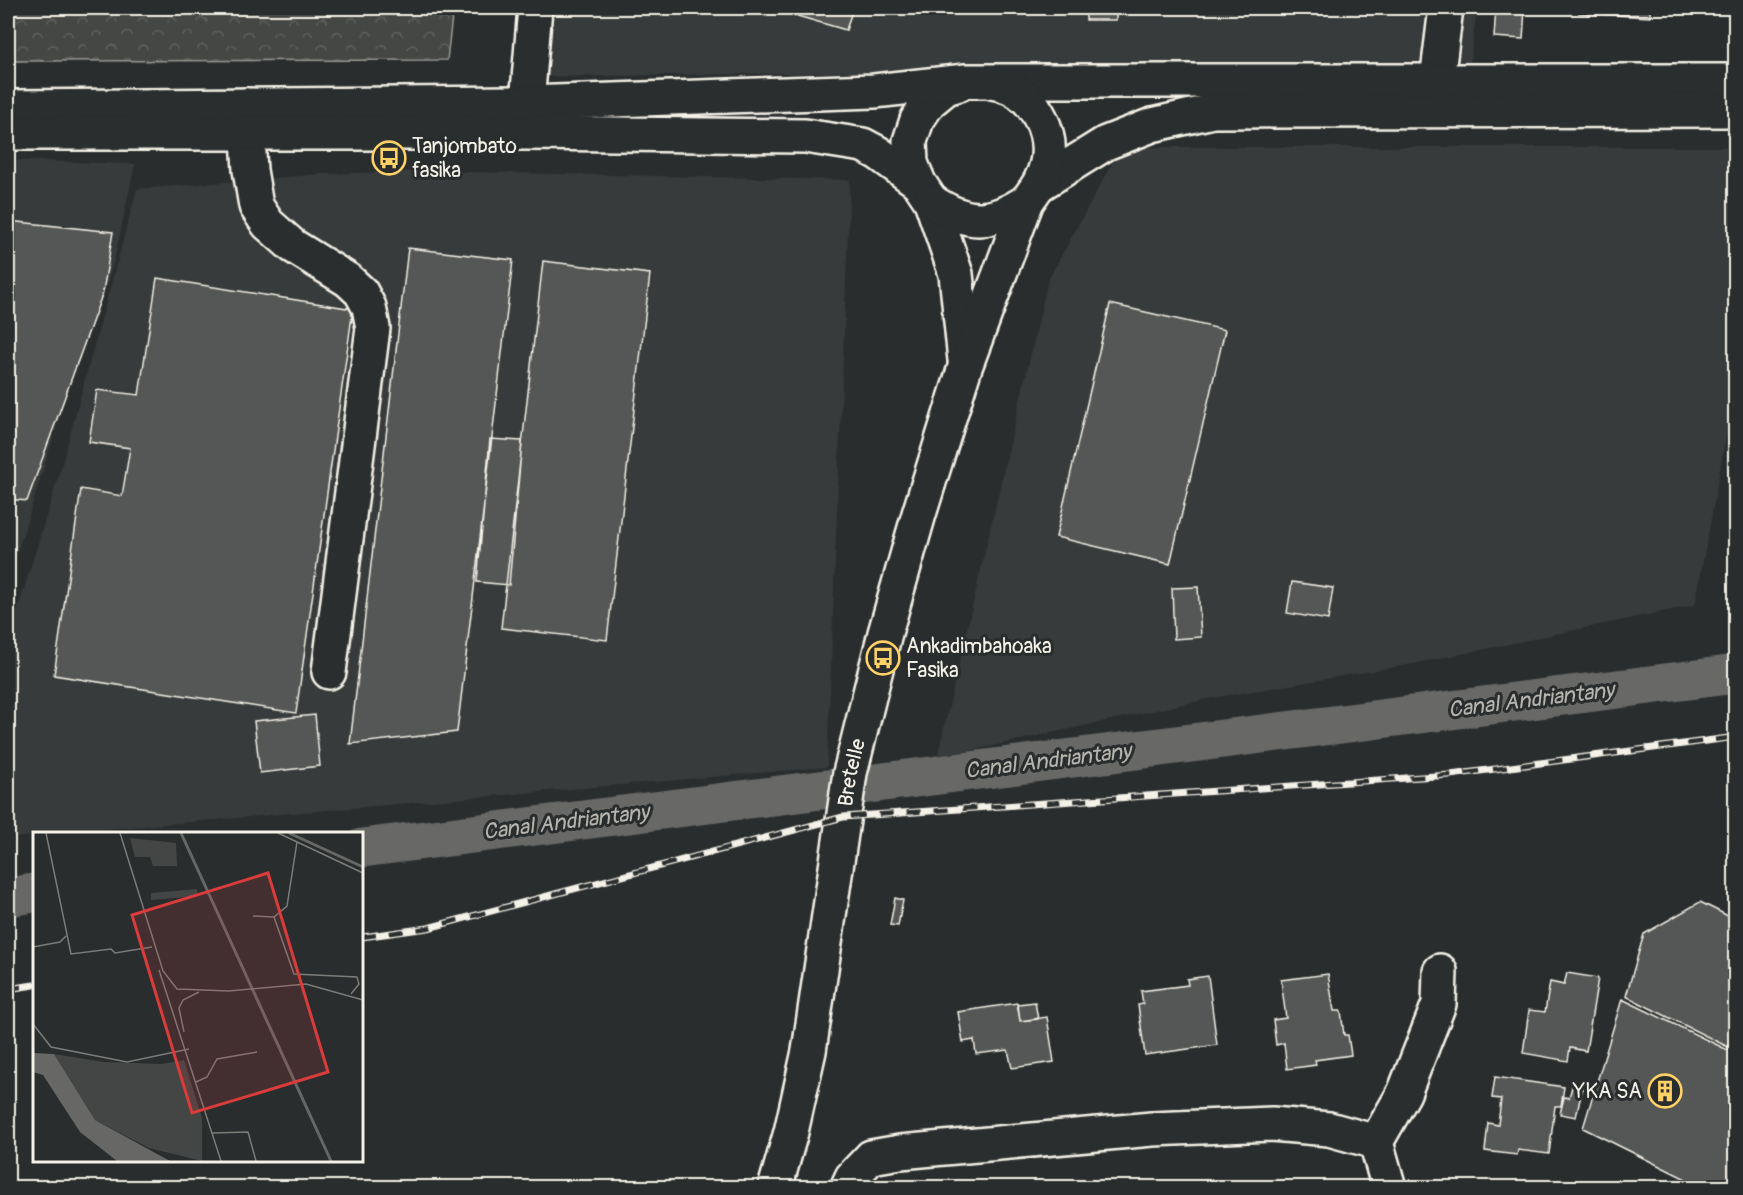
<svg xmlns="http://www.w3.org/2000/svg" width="1743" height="1195" font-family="Pangolin,sans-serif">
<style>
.built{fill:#373a3a}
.forest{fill:url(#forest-crowns);stroke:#9c9c96;stroke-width:1.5}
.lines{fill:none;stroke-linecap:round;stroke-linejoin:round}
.canal{stroke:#676866;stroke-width:39}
.building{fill:#555756;stroke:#f4f1e8;stroke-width:1.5}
.minor-casing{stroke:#f4f1e8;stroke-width:38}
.major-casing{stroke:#f4f1e8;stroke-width:38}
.minor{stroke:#2a2d2e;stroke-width:33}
.major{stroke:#2a2d2e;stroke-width:33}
.rail-casing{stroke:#f4f1e8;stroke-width:7}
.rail{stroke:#2a2d2e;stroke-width:4.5;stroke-dasharray:14;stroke-linecap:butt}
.labels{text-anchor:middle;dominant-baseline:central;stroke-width:6;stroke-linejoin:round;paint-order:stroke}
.poi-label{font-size:21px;fill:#f4f1e8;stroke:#2a2d2e;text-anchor:start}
.street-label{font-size:21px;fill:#f4f1e8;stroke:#2a2d2e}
.water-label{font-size:22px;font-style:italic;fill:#b5b3ae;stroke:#2a2d2e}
.inset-river{fill:none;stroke:#676866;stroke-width:3}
.inset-road{fill:none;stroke:#7b7b78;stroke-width:1.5}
.view{fill:#d93c3b;fill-opacity:0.15;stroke:#d93c3b;stroke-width:3}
.inset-edge{fill:none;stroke:#f4f1e8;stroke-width:3}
</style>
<defs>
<pattern id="forest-crowns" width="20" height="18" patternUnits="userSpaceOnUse" patternTransform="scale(1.5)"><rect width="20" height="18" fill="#444645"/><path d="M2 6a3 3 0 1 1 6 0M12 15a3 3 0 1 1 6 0" fill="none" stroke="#606160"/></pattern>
</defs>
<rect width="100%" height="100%" fill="#2a2d2e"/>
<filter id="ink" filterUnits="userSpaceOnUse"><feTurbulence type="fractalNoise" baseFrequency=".0167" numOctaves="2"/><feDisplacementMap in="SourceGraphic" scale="12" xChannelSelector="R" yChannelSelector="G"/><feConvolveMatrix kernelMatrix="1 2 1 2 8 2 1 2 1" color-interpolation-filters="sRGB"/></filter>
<g filter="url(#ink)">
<path class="built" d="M520 8H1477L1470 64 527 77Z
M1121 147H1735V388L1695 605 1413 664 1207 699 937 758 1048 280Z
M8 160 135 164 114 261 95 318 77 361 8 582Z
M423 171 850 180 827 767 62 833 34 834V836L12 838 8 828V641L60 471 137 189 324 174Z"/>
<path class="forest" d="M8 8H453L447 60 8 61Z"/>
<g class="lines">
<path class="canal" d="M362 848 1736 674
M8 897 34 893"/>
</g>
<path class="building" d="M773 8H853L846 30 773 9Z
M1086 8H1116V20H1086Z
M1496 8H1525L1523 39 1494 37Z
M1579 8H1650V17L1579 13Z
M8 221 113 232 103 292 27 501 8 499Z
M408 248 513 260 457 732 350 744Z
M543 261 650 274 607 640 501 628Z
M157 278 353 309 296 713 54 675 81 489 122 496 130 448 89 442 97 390 139 395Z
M1110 304 1225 330 1170 564 1056 537Z
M490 439 522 441 509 585 477 582Z
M1292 582 1333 588 1328 620 1287 613Z
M1198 587 1201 637 1174 639 1172 588Z
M315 715 320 766 260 773 254 721Z
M895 898 903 900 898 926 890 925Z
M1700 902 1736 920V1051L1626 996 1644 934Z
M1567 973 1598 978 1586 1051 1570 1048 1568 1061 1523 1053 1529 1010 1545 1012 1550 982 1564 985Z
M1328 974 1334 1011H1341L1344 1035H1348L1351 1055 1315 1060 1316 1065 1287 1069 1284 1043 1276 1045 1273 1020 1286 1018 1281 980Z
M1208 976 1217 1045 1145 1055 1138 1005 1143 1004 1141 991 1188 985 1187 979Z
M1622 999 1736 1054V1188H1704L1583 1128Z
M1035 1002 1038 1019 1020 1021 1018 1004Z
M1017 1003 1020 1021 1047 1017 1054 1062 1012 1068 1008 1050 976 1054 974 1040 963 1042 958 1012Z
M1495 1077 1564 1087 1561 1106H1555L1549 1154 1518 1150 1517 1155 1485 1151 1488 1123 1498 1125 1501 1099 1492 1098Z
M1573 1083 1583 1086 1576 1117 1560 1114 1564 1097 1569 1098Z"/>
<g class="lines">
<g class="minor-casing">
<path id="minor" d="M1437 81 1446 8
M246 105 250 170 256 206 268 224 293 246 348 280 361 292 369 307 373 328 329 672
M527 131V103L535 8
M847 1188 852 1177 871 1157 900 1152 1152 1129 1272 1124 1329 1129 1376 1142
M1389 1188 1376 1142 1404 1093 1439 1004 1440 971"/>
</g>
<g class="major-casing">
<g id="major">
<path d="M959 84 946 88 929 102 917 120 910 141 911 163 919 183 931 201 956 274 965 360"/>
<path d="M8 107 527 103 874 91 966 81H1736"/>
<path d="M8 133H527L805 136 863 145 878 153 919 183"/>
<path d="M1040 184 1106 143 1152 125 1213 111 1736 110"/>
<path d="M931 201C967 225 991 225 1027 201"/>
<path id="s1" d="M775 1188 791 1132 809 1051 850 773 885 633 919 514 965 367 1027 201C1036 189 1044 178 1047 163 1053 134 1037 100 1010 87 1005 85 998 83 992 82"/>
</g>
</g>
<use href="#minor" class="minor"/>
<use href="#major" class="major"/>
<g class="rail-casing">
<path id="rail" d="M362 937 428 928 843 817 1450 775 1736 737
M8 989 34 985"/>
</g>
<use href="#rail" class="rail"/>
</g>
</g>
<defs>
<g id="bus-ring" transform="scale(1.725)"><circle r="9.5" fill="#2a2d2e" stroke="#ffd166" stroke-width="1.5"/><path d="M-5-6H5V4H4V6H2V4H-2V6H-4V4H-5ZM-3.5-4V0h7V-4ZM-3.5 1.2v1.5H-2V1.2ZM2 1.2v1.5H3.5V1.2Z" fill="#ffd166"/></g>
<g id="building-ring" transform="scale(1.725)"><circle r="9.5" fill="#2a2d2e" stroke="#ffd166" stroke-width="1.5"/><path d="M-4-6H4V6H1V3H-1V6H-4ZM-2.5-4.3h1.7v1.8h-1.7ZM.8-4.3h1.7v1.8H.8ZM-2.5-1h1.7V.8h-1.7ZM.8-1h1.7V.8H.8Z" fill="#ffd166"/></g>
</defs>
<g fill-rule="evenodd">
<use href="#bus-ring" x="389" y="158"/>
<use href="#bus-ring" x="883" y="658"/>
<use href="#building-ring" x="1665" y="1091"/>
</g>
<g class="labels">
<g class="poi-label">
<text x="412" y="146">Tanjombato<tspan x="412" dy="24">fasika</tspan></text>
<text x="906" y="646">Ankadimbahoaka<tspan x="906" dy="24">Fasika</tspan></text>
<text x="1642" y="1091" text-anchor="end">YKA SA</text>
</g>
<g class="street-label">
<text stroke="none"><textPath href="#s1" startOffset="423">Bretelle</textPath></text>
</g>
<g class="water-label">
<text transform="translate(1531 700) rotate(-7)">Canal Andriantany</text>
<text transform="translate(1048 761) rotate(-7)">Canal Andriantany</text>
<text transform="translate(566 822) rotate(-7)">Canal Andriantany</text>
</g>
</g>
<g transform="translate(33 832)">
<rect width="330" height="330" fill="#2a2d2e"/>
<path d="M21 222 71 230 129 232 151 228 169 286V329L116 316 62 288Z" fill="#444645"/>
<path d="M97 6 143 11 144 34H120L117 25H102ZM164 57 165 64 118 68V61Z" fill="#444645"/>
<path d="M0 221 21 222 62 288 137 329H84L47 300 10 243 0 240Z" fill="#676866"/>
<path class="inset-river" d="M148 1 298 329M256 1 330 35"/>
<path class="inset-road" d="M13 1 38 122 78 117 82 121 119 115M87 1 130 139 144 157 196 159 273 152 330 168M245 1 330 41M220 84 241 85 254 74 264 10M241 85 261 142 324 145 326 152 318 162M0 115 27 110 33 104M126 138 188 329M0 192 18 215 94 230 156 217M151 200 146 176 150 168 166 160M163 250 174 245 184 227 224 220M179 301 215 300 223 329"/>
<path class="view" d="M235 41 295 240 159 281 99 83Z"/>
<rect width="330" height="330" class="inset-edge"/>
</g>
<rect width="1743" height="1195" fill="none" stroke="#2a2d2e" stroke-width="30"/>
<rect x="15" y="15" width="1713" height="1165" fill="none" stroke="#f4f1e8" stroke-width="2" filter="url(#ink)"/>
</svg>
